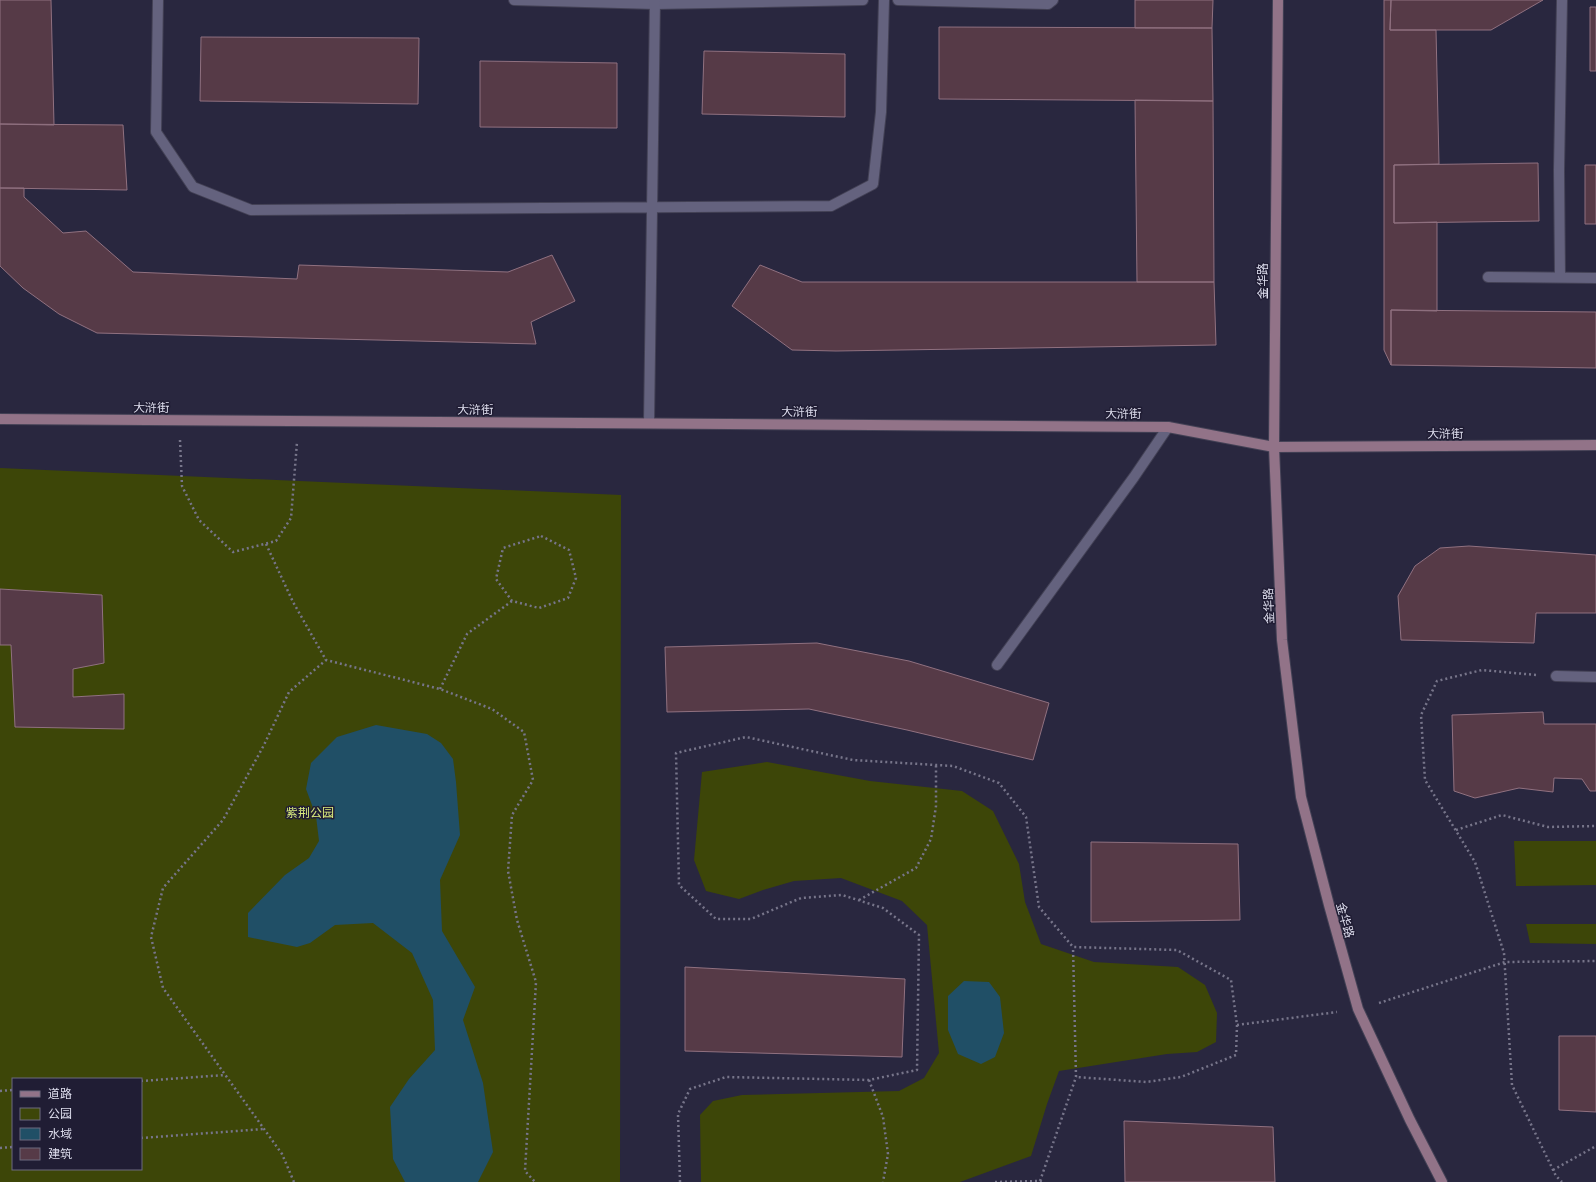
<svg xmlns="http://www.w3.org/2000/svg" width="1596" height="1182" font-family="Commissioner,'Noto Sans SC',sans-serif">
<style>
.green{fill:#3d4608;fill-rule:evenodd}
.water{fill:#204f66}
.building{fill:#563a47;stroke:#907180}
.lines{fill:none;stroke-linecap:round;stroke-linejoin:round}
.lane-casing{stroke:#434155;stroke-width:12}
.street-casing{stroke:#434155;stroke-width:12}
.secondary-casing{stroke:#434155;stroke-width:12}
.path{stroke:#77758a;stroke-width:2.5;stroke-dasharray:2 3;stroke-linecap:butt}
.lane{stroke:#64627e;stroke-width:10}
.street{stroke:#64627e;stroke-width:10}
.secondary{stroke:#927388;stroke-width:10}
.labels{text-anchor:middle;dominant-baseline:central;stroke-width:3;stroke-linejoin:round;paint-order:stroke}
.street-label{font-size:12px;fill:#dedeee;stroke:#201d34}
.park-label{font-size:12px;fill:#d9ec7e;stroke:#201d34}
</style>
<rect width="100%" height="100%" fill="#29273f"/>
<path class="green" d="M0 468 621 495 620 1182H0ZM13 1079H141V1169H13Z
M767 762 870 781 962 791 993 811 1019 864 1025 902 1041 944 1094 962 1178 967 1205 985 1217 1013 1216 1042 1197 1052 1167 1054 1059 1071 1047 1104 1031 1156 960 1182H701L700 1115 713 1101 742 1095 899 1091 924 1078 939 1053 927 925 902 901 841 878 794 881 763 890 739 899 706 891 694 860 702 772Z
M1514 841H1596V885L1516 886Z
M1526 924H1596V944L1530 943Z"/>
<path class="water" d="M376 725 427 734 441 743 453 759 456 782 460 835 440 880 442 931 475 987 463 1020 483 1083 493 1152 478 1182H405L393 1159 390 1107 409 1079 435 1050 433 1000 412 953 373 923 335 925 310 943 297 947 248 937V913L285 875 309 858 319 841 316 816 306 789 311 763 337 737Z
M964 981 989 982 1000 997 1004 1033 995 1057 981 1064 958 1054 948 1030V996Z"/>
<path class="building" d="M0 0H51L54 125 0 124Z
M1135 0H1213L1212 28H1135Z
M1384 0H1391L1390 30H1436L1439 164 1394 165V223L1437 222V311L1391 310V365L1384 350Z
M1391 0H1543L1491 30H1390Z
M1590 7H1596V71H1590Z
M939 27 1212 28 1213 101 939 99Z
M201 37 419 38 418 104 200 101Z
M704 51 845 54V117L702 114Z
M480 61 617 63V128L480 127Z
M1135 100 1213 101 1214 282H1137Z
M0 124 123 125 127 190 0 188Z
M1538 163 1539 221 1394 223V165Z
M1585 165H1596V224H1585Z
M0 188H24V197L63 233 86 231 133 272 297 279 299 265 508 272 552 255 575 301 531 322 536 344 97 333 59 314 23 288 0 266Z
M760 265 802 282H1214L1216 345 836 351 792 350 732 306Z
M1391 310 1596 312V368L1391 365Z
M1469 546 1596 555V613H1536L1534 643 1401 640 1398 596 1415 566 1440 548Z
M0 589 102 595 104 663 73 669V697L124 694V729L15 727 11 645H0Z
M817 643 909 661 1049 703 1033 760 907 730 809 709 667 712 665 647Z
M1543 712 1544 724H1596V791H1590L1582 779 1554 778 1553 792 1519 788 1475 798 1454 791 1452 715Z
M1091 842 1238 844 1240 920 1091 922Z
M685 967 905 979 902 1057 685 1051Z
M1559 1036H1596V1112L1559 1110Z
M1124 1121 1273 1127 1275 1182H1125Z"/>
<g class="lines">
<g class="lane-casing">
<path id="lane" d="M514 0 655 4 863 0
M898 0 1048 4 1053 0
M1488 277 1596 278
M1560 277 1559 170 1562 0
M997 665 1134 477 1168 427
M1556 676 1596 677"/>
</g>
<g class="street-casing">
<path id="street" d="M158 0 156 132 193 187 251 210 831 206 873 184 881 112 884 0
M649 423 655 0"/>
</g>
<g class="secondary-casing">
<path id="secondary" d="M1278 0 1274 447 1282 640 1301 797 1329 905 1358 1009 1410 1120 1442 1182
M0 419 1168 427 1274 447 1596 445"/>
</g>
<path class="path" d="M180 440 182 486 199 520 233 552 276 541 291 518 297 442
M541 536 569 550 576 578 568 598 539 608 512 601 496 579 503 548Z
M266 544 293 602 326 660 440 689 492 709 524 732 533 780 512 815 508 871 517 920 536 982 525 1171 535 1182
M1536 675 1482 670 1437 681 1421 715 1425 780 1475 862 1504 953 1512 1085 1556 1176 1562 1182
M440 689 467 634 512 601
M1456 830 1502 815 1548 827 1596 826
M859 900 916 868 931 839 936 806V765
M1379 1003 1505 962 1596 961
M1237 1025 1337 1012
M869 1080 883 1117 888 1154 883 1182
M141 1081 225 1075
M0 1091 13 1090
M141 1138 264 1129
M0 1148 13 1147
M1553 1170 1596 1146
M1040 1181 1076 1077 1073 947
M294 1182 282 1154 163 988 151 937 163 888 223 820 264 745 289 692 326 660
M680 1182 678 1114 690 1089 726 1077 869 1080 917 1070 919 935 883 908 842 895 801 898 751 919H716L679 885 676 753 746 737 853 760 953 766 999 783 1026 817 1039 907 1073 947 1177 950 1231 980 1237 1025 1236 1055 1181 1077 1146 1082 1076 1077
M995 1182 1040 1181 1044 1182"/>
<use href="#lane" class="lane"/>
<use href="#street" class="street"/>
<use href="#secondary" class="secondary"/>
</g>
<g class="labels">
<g class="street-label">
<text transform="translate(1262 281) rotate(-90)">金华路</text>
<text x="151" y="407">大浒街</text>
<text x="475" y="409">大浒街</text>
<text x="799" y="411">大浒街</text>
<text x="1123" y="413">大浒街</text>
<text x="1445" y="433">大浒街</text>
<text transform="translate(1268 606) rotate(-92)">金华路</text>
<text transform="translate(1346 920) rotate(74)">金华路</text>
</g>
<g class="park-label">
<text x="310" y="812">紫荆公园</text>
</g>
</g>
<rect x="12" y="1078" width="130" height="92" fill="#201d34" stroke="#6c6a7e"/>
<rect x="20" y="1091" width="20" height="6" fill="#927388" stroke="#6c6a7e"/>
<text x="48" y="1098" font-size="12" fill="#dedeee">道路</text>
<rect x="20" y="1108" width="20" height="12" fill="#3d4608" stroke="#6c6a7e"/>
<text x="48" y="1118" font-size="12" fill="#dedeee">公园</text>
<rect x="20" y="1128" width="20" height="12" fill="#204f66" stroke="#6c6a7e"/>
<text x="48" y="1138" font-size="12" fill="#dedeee">水域</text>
<rect x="20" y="1148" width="20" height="12" fill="#563a47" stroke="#6c6a7e"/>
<text x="48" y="1158" font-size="12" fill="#dedeee">建筑</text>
</svg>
